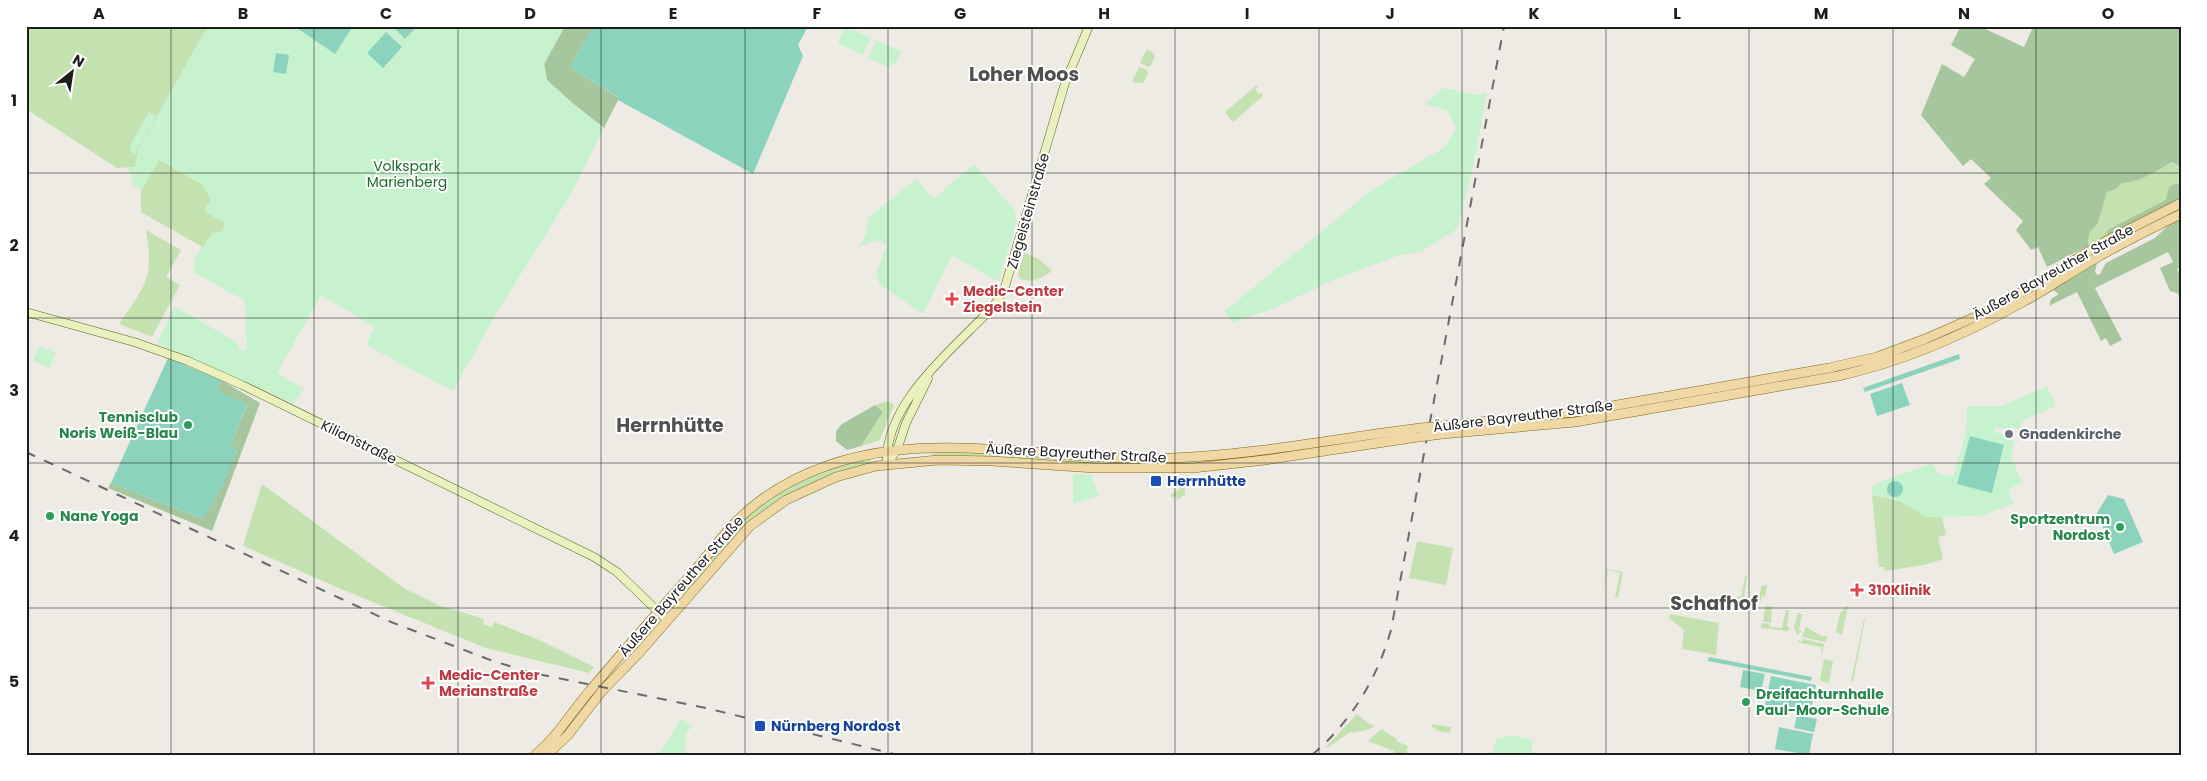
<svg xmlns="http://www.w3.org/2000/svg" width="2207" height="781" font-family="Poppins,sans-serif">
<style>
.grass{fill:#c4e1b0}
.forest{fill:#a6c79e}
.park{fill:#c6f2ce}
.pitch{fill:#8cd3be}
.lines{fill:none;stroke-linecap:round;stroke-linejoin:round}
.secondary-casing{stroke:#556612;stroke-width:9}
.primary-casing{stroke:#846912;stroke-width:10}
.secondary{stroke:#eaf1be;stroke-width:8}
.primary{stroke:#f0d7a6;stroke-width:9}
.rail{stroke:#6b6b6b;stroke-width:2;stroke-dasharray:10 10;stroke-linecap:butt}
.primary-bridge-casing{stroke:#846912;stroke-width:10;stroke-linecap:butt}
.primary-bridge{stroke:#f0d7a6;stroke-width:9}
.grid{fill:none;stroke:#1d1d1d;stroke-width:1;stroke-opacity:0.55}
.health-dot{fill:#e0444e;stroke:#fff;stroke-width:2}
.leisure-dot{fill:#2e9e5b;stroke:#fff;stroke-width:2}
.worship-dot{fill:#6b7280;stroke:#fff;stroke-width:2}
.transit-dot{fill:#1a4fb4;stroke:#fff;stroke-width:2}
.labels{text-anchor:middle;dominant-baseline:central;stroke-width:4;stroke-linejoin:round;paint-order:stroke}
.park-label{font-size:14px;fill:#196d28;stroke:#fff}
.street-label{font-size:14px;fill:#1d1d1d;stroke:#fff}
.health-label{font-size:14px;font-weight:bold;fill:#be3a42;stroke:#fff;text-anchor:start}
.leisure-label{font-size:14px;font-weight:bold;fill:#27864d;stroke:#fff;text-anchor:end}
.worship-label{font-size:14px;font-weight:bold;fill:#5b616d;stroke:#fff;text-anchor:start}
.transit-label{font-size:14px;font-weight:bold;fill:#164399;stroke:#fff;text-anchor:start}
.district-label{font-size:19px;font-weight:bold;fill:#505050;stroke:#fff}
.neatline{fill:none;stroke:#1d1d1d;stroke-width:2}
.grid-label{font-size:16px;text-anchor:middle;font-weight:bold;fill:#1d1d1d}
</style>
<rect width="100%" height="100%" fill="#edebe4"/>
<path class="grass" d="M26 26H208L138 150 135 167 117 168 26 109Z
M1147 49 1153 53 1155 57 1151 65 1148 67 1140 63Z
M1139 67 1147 70 1148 73 1144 82 1136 83 1132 81Z
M1257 85 1258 87 1255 89 1259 94 1263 92 1262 97 1233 122 1225 112Z
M159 160 202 184 226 224 222 230 216 234 213 233 204 248 141 212V190Z
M2172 162 2181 167V184H2175L2166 200 2109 229 2106 232 2108 235 2088 246 2089 233 2098 223 2107 192 2116 189 2122 183C2140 183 2157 170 2172 162Z
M146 230 181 250 166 277 180 285 152 337 119 324C146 285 154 279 146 230Z
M1024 253 1039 259 1052 271C1041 278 1033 283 1020 279L1018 274Z
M888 401 894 405 880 440 861 446 883 412 875 405Z
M936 452 1007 453 1094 460V465L933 457 932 454Z
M870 456 871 463 842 471 808 485 767 510 689 591 687 590 686 587 743 517 797 480Z
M1185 482V495L1177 500 1176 496 1172 498 1171 494 1179 490Z
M262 484 405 589 438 605 484 619 483 624 492 627 494 622 537 639 594 667 589 673 486 648 341 589 243 546Z
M1872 495 1900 501 1927 517H1942L1946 535 1938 537 1943 559 1924 565 1885 571 1884 567H1879Z
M1417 541 1453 548 1446 585 1409 578Z
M1607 569 1623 572 1618 598 1615 597 1620 573 1608 570 1601 595Z
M1741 575 1747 576 1744 597 1759 600 1761 586 1767 585 1765 597 1762 596 1760 603 1736 598 1737 596 1741 597 1745 577Z
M1766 605 1772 607 1771 623 1763 621Z
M1847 606H1848L1842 635 1836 632 1840 613Z
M1786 610H1789L1787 626 1790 629 1788 631 1761 628 1762 623 1770 624V627L1782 628Z
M1798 612 1802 615 1799 630 1802 631 1797 635 1794 627Z
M1670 614 1719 623 1716 655 1682 649 1684 630 1669 618Z
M1864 619H1865L1853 682 1851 681Z
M1806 627 1823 637 1825 635 1828 637 1825 642 1802 637Z
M1803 639 1824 644 1821 656V647L1797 642 1798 640 1802 642Z
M1824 659 1833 661 1829 683 1820 681Z
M1357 714 1368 723 1375 726 1367 730 1349 733 1327 748 1326 747Z
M1431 724 1451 727 1450 732C1444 734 1433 730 1431 724Z
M1381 729 1397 739 1396 741 1408 746 1406 755H1394V751L1368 741Z"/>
<path class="forest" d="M565 26H594L570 67 619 98 604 128 571 102 547 80 544 64Z
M1961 26H1979L2024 47 2033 27 2032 26H2181V167L2172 162C2157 170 2140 183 2122 183L2116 189 2107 192 2098 223 2089 233 2088 246 2047 267 2038 247 2031 250 2016 230 2023 221 1984 184 1991 178 1971 159 1963 166 1921 115 1942 64 1964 77 1975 59 1951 45Z
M2175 184H2181V198L2108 235 2106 232 2109 229 2166 200 2169 187Z
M2181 218V267L2177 269 2181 275V299L2177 293 2170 291 2160 268 2173 262 2168 252 2095 288 2122 340 2110 346 2106 338 2101 341 2077 292 2049 306 2051 299 2059 294 2053 290 2055 286 2097 262 2095 272 2097 275 2100 274 2106 263 2155 238 2170 224Z
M221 380 260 403 212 531 108 488 111 483 203 519 237 451 230 446 247 405 217 391Z
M875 405 883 412 861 446 847 450 836 441V431L842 424Z"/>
<path class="park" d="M208 26H565L544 64 547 80 571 102 604 128 571 194 499 309 453 391 366 345 375 327 321 295 277 373 304 389 293 404 244 381 157 344 174 306 238 343 239 350H247L245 301 194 272 195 258 213 232 216 234 222 230 226 224 204 211 211 199 202 184 159 160 141 190 133 185 128 168 135 167 138 150Z
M845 26 869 37 870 40 863 55 838 43Z
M878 41 901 51 896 64 890 62V68L868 58 875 42Z
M1443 88 1479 95 1487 92 1473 167 1457 229 1422 251 1397 256 1333 280 1275 308 1233 322 1225 311 1372 190 1445 147 1456 129 1447 110 1425 104Z
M149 112 156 116 135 154 130 151 131 143Z
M975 165 1015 211 1016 224 999 280 997 281 952 255 923 314 880 285 876 274 887 245 877 240 859 247 866 234 868 218 916 179 934 199 962 174Z
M40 346 56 353 49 368 33 361Z
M2047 386 2056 406 2024 420 2019 429 2009 427 2008 430 1995 427 1994 432 2006 435V439L2015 441 2011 456 2022 483 2008 489 2013 504 1979 516 1927 517 1900 501 1872 495V485L1933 463 1937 473 1953 477 1966 433 1967 406H2002Z
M1073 474 1091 475 1099 496 1073 504Z
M681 719 692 726 686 734 685 755H659Z
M1511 735 1533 740 1531 755H1493L1496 739Z"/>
<path class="pitch" d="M294 26H353L335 54Z
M392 26H417L405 39Z
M594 26H808L798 45 803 56 753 174 618 100V97L570 67Z
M386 32 402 47 383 68 367 53Z
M276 53 289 55 286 74 273 72Z
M1959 354 1960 359 1865 392 1863 388Z
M168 358 221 380 217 391 247 404 230 446 237 450 223 485 203 519 111 483Z
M1902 383 1910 405 1877 416 1870 394Z
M1970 436 2004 445 1992 493 1957 484Z
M1887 489a8 8 0 1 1 16 0a8 8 0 1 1-16 0Z
M2108 495 2124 499 2143 542 2114 554 2097 513Z
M1709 657 1812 677 1811 681 1708 661Z
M1743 670 1765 674 1761 691 1740 687Z
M1771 676 1816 685 1810 714 1765 705Z
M1797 715 1817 719 1814 732 1794 728Z
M1779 727 1813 734 1809 755 1775 749Z"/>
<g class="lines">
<g class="secondary-casing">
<path id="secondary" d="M26 312 134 342 188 361 242 385 594 557 617 572 667 620
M887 464C884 412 935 365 969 331 982 318 996 306 1004 290L1065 83 1089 26
M887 464 897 450 906 423 928 379"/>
</g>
<g class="primary-casing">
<path id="primary" d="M1443 426 1583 411 1829 368 1877 357 1925 339 1975 317 2017 295 2104 242 2181 203
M1442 434 1575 422 1838 376C1902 362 1964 335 2021 303 2047 289 2071 272 2096 258 2124 242 2152 228 2181 214
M535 755C557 737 570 714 588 693 623 651 659 611 695 570 715 547 732 522 757 503 880 410 1032 464 1172 458 1255 455 1338 438 1420 428
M547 755 568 735 602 691 639 653 750 526 786 500 836 477 876 466 938 460 992 461 1095 468H1193L1265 460 1418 437"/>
</g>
<use href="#secondary" class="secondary"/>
<use href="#primary" class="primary"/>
<path class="rail" d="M26 452 391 622 493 661 533 673 706 708 898 755
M1312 755C1351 722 1377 679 1391 630L1504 26"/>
<g class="primary-bridge-casing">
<path id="primary-bridge" d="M1420 428 1443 426
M1418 437 1442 434"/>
</g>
<use href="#primary-bridge" class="primary-bridge"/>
</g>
<path class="grid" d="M171 26V755M314 26V755M458 26V755M601 26V755M745 26V755M888 26V755M1032 26V755M1175 26V755M1319 26V755M1462 26V755M1606 26V755M1749 26V755M1893 26V755M2036 26V755M26 173H2181M26 318H2181M26 463H2181M26 608H2181"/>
<g class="health-dot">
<path d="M949.5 291.5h5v5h5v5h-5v5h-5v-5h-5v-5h5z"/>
<path d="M1854.5 582.5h5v5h5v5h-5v5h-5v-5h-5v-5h5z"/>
<path d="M425.5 675.5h5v5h5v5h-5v5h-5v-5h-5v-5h5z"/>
</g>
<g class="leisure-dot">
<circle cx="188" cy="425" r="5"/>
<circle cx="50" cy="516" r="5"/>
<circle cx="2120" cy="527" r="5"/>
<circle cx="1746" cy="702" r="5"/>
</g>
<circle class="worship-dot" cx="2009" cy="434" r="5"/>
<g class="transit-dot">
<rect x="1150" y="475" width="12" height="12" rx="2.5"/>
<rect x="754" y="720" width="12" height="12" rx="2.5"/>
</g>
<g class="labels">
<g class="park-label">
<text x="407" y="166">Volkspark<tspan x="407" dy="16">Marienberg</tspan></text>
</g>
<g class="street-label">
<text transform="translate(1028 211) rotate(-74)">Ziegelsteinstraße</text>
<text transform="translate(2053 272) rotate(-29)">Äußere Bayreuther Straße</text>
<text transform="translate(1523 416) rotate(-7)">Äußere Bayreuther Straße</text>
<text transform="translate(359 442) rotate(26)">Kilianstraße</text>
<text transform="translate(1076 453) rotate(3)">Äußere Bayreuther Straße</text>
<text transform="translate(681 586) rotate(-49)">Äußere Bayreuther Straße</text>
</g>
<g class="health-label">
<text x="963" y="291">Medic-Center<tspan x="963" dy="16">Ziegelstein</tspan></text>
<text x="1868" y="590">310Klinik</text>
<text x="439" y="675">Medic-Center<tspan x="439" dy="16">Merianstraße</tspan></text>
</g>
<g class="leisure-label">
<text x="178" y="417">Tennisclub<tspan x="178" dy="16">Noris Weiß-Blau</tspan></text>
<text x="60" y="516" text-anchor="start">Nane Yoga</text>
<text x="2110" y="519">Sportzentrum<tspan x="2110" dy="16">Nordost</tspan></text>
<text x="1756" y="694" text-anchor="start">Dreifachturnhalle<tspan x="1756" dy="16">Paul-Moor-Schule</tspan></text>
</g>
<g class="worship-label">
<text x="2019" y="434">Gnadenkirche</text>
</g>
<g class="transit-label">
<text x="1167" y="481">Herrnhütte</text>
<text x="771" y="726">Nürnberg Nordost</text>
</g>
<g class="district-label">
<text x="1024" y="74">Loher Moos</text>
<text x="670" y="425">Herrnhütte</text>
<text x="1714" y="603">Schafhof</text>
</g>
</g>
<rect width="2207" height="781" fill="none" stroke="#ffffff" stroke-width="55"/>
<g transform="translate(72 72) rotate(30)" stroke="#ffffff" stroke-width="4" paint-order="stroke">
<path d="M0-4L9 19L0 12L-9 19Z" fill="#1d1d1d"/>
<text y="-8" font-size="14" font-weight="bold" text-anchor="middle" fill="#1d1d1d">N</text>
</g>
<rect x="28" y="28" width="2152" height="726" class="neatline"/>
<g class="grid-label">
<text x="99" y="19">A</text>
<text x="243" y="19">B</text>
<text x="386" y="19">C</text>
<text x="530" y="19">D</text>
<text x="673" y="19">E</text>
<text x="817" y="19">F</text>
<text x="960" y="19">G</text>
<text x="1104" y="19">H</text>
<text x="1247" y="19">I</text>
<text x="1390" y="19">J</text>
<text x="1534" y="19">K</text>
<text x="1677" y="19">L</text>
<text x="1821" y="19">M</text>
<text x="1964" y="19">N</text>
<text x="2108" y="19">O</text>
<text x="14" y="106">1</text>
<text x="14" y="251">2</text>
<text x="14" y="396">3</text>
<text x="14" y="541">4</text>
<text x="14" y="687">5</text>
</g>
</svg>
